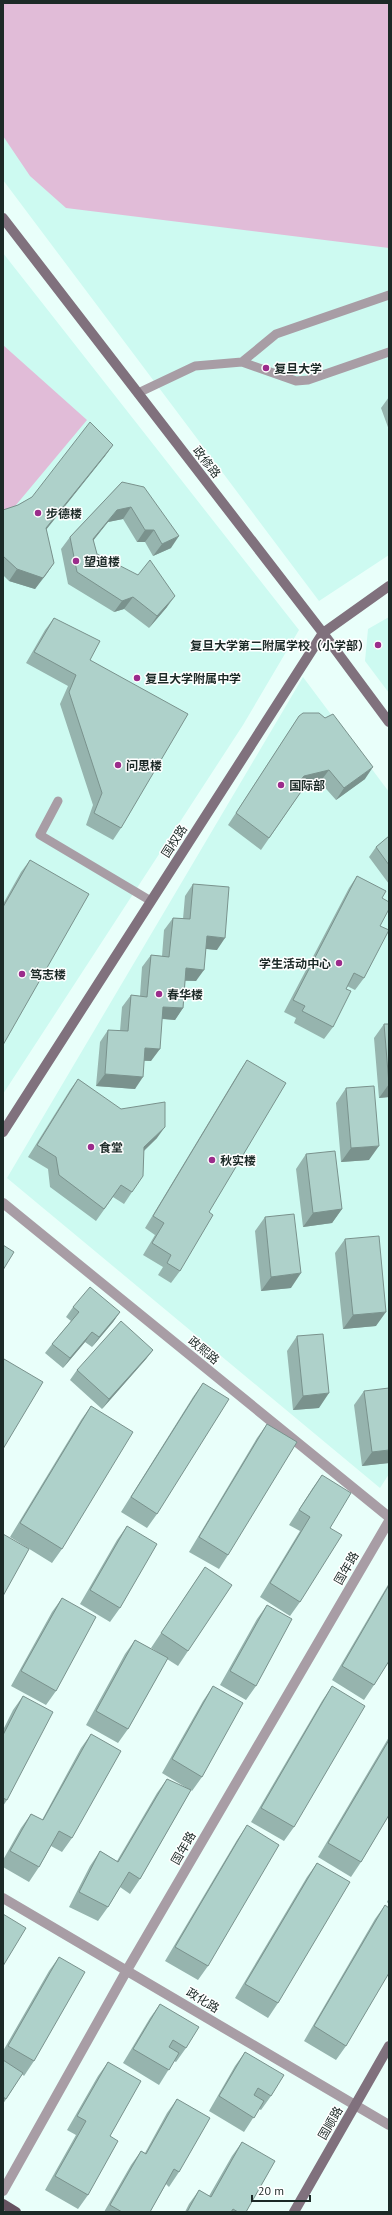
<svg xmlns="http://www.w3.org/2000/svg" width="392" height="2215" font-family="'PT Sans','Noto Sans SC',sans-serif">
<style>
.built{fill:#cdfaf1}
.green{fill:#e1bcd8}
.lines{fill:none;stroke-linecap:round;stroke-linejoin:round}
.lane{stroke:#a89da5;stroke-width:9}
.street{stroke:#a89da5;stroke-width:10}
.secondary{stroke:#80717d;stroke-width:10}
.primary{stroke:#655260;stroke-width:10}
.wall{fill:#96b4ae}
.shaded-wall{fill:#7a928d}
.building{fill:#aed1ca;stroke:#7a928d}
.poi-dot{fill:#9b2c8b;stroke:#fff;stroke-width:1.5}
.labels{text-anchor:middle;dominant-baseline:central;stroke-width:3;stroke-linejoin:round;paint-order:stroke}
.poi-label{font-size:12px;font-weight:bold;fill:#1c2a27;stroke:#fff;text-anchor:start}
.street-label{font-size:12px;fill:#1c2a27;stroke:#fff}
</style>
<rect width="100%" height="100%" fill="#e9fffa"/>
<path class="built" d="M3 3H389V555L319 601 3 180Z
M3 253 299 630 243 725 3 1094Z
M389 617V693L365 661 368 629Z
M303 677 389 792V1474L380 1488 7 1178Z"/>
<path class="green" d="M3 3H389V248L66 208 30 176 3 136Z
M3 345 87 420 11 511 3 513Z"/>
<g class="lines">
<path class="lane" d="M242 362 276 334 389 295
M138 393 195 366 242 362 296 381 308 380 389 352
M58 801 40 835 151 901"/>
<path class="street" d="M3 1203 389 1517
M3 1898 389 2125
M3 2191 127 1970 389 1521"/>
<path class="secondary" d="M3 218 323 633 389 722
M3 1132 323 633 389 586
M294 2212 389 2046"/>
<path class="primary" d="M3 2204 16 2212"/>
</g>
<path class="wall" d="M389 397V430L381 408Z
M113 445 105 456 46 529 54 563 46 575 35 589 9 581 3 575V510L18 505 32 497Z
M122 482 171 548 153 556 145 542H137L123 519 108 522 93 540 97 554 167 607 149 628 124 609 114 612 68 584 61 549 70 537Z
M54 618 90 660 121 828 113 840 86 825 93 805 60 704 68 686 26 663 45 630Z
M299 716 325 718 365 779 336 800 320 782 305 786 261 850 228 825Z
M389 836V884L369 857 376 847Z
M30 860 3 1045V904L21 872Z
M357 876 382 898 380 926 364 978 355 990 347 986 333 1027 324 1039 294 1023 296 1018 284 1012 349 888Z
M193 884 217 950 206 949 196 981H185L183 1008 175 1020 162 1019 151 1061H144L135 1089 96 1086 100 1042 108 1030 120 1031 122 1007 131 995 140 996 142 967 151 955 162 956 164 930 173 918 183 919 185 896Z
M384 1024H389V1097L379 1098 374 1038Z
M247 1060 209 1212 180 1271 171 1283 158 1275 163 1267 143 1255 155 1235 145 1228 239 1072Z
M78 1079 157 1138 144 1151 132 1192 124 1204 113 1197 96 1221 50 1187 48 1169 28 1157 70 1090Z
M346 1088 369 1160 341 1162 336 1103Z
M306 1154 342 1209 332 1223 303 1227 296 1169Z
M265 1217 291 1288 261 1291 255 1231Z
M345 1239 376 1326 343 1329 335 1253Z
M73 1307 120 1312 113 1322 92 1347 85 1342 63 1368 45 1353 52 1344 71 1321 66 1317Z
M297 1336 319 1408 293 1410 287 1351Z
M153 1350 146 1359 102 1409 70 1380 77 1370Z
M203 1383 157 1514 147 1528 121 1512 193 1397Z
M364 1391 389 1463 362 1466 354 1405Z
M91 1406 62 1549 52 1563 10 1537 81 1420Z
M267 1424 228 1555 219 1569 189 1552 257 1438Z
M322 1475 330 1528 300 1602 290 1616 260 1597 300 1531 289 1525 312 1489Z
M127 1526 120 1608 110 1622 80 1604 117 1540Z
M205 1567 188 1651 178 1666 167 1659 128 1729 118 1743 86 1725 125 1654 135 1640 162 1655 151 1648Z
M389 1583V1661L374 1685 364 1700 332 1680Z
M62 1598 56 1691 46 1705 11 1686 52 1612Z
M267 1605 256 1686 246 1700 220 1685 257 1619Z
M213 1686 202 1777 192 1791 191 1790 140 1879 130 1894 120 1887 108 1907 98 1921 69 1907 90 1866 100 1851 117 1861 157 1793 167 1779 190 1790 162 1773 203 1701Z
M332 1686 294 1827 284 1841 251 1822 322 1701Z
M23 1696 7 1800 3 1806V1730L13 1710Z
M91 1734 72 1838 62 1852 51 1846 39 1867 29 1882 3 1867V1860L21 1828 31 1814 42 1820 81 1748Z
M389 1737V1815L361 1862 351 1877 318 1857Z
M247 1825 208 1966 198 1980 165 1961 237 1840Z
M317 1863 278 2003 268 2018 235 1998 307 1877Z
M389 1898V1904L387 1902Z
M385 1905 346 2046 336 2060 304 2041 375 1919Z
M59 1957 34 2061 24 2076 22 2074 3 2104V2051L49 1971Z
M160 2004 186 2048 176 2062 174 2061 159 2085 123 2063 150 2018Z
M245 2052 271 2096 261 2110 259 2109 244 2132 209 2111 235 2066Z
M108 2062 110 2136 88 2195 78 2209 45 2190 76 2135 67 2130 98 2076Z
M177 2099 179 2172 169 2187 166 2184 150 2212H104L131 2165 141 2151 145 2153 167 2113Z
M242 2142 246 2212H185L189 2204 199 2190 209 2196 232 2156Z"/>
<path class="shaded-wall" d="M113 445 105 456 38 540 46 528Z
M131 507 123 519 108 522 85 551 93 539 117 510Z
M145 530H154L145 542H137Z
M179 536 171 548 153 556 162 544Z
M54 563 35 589 9 581 17 569Z
M175 596 167 607 149 628 157 616Z
M133 597 124 609 114 612 122 601Z
M373 767 365 779 336 800 344 788Z
M329 770 320 782 296 788 299 782 304 776Z
M207 936 225 938 217 950 198 948Z
M186 968 204 970 196 981 178 980Z
M163 1007 183 1008 175 1020 155 1018Z
M145 1048 160 1049 151 1061 137 1060Z
M105 1074 143 1077 135 1089 96 1086Z
M389 1084V1097L379 1098Z
M165 1127 157 1138 135 1159 144 1147Z
M379 1146 369 1160 341 1162 351 1148Z
M342 1209 332 1223 303 1227 313 1213Z
M301 1273 291 1288 261 1291 271 1277Z
M120 1312 113 1322 92 1347 99 1337Z
M386 1312 376 1326 343 1329 353 1315Z
M92 1332 85 1342 63 1368 70 1358Z
M153 1350 146 1359 102 1409 109 1399Z
M329 1393 319 1408 293 1410 303 1396Z
M389 1450V1463L362 1466 372 1452Z"/>
<path class="building" d="M90 422 113 445 46 528 54 563 43 578 17 569 3 556V510L18 505 32 497Z
M122 482 144 487 179 536 162 544 154 530H145L131 507 117 510 93 539 97 554 138 575 150 560 175 596 157 616 133 597 122 601 77 572 70 537Z
M54 618 100 641 90 660 188 714 121 828 94 813 102 793 69 692 76 675 34 652Z
M303 713H319L325 718 333 714 373 767 344 788 329 770 304 776 299 782 305 786 269 838 236 813 299 716Z
M389 836V865L376 847Z
M30 860 89 894 3 1045V907Z
M357 876 386 891 382 898 389 902V909L380 926 389 930 364 978 354 973 346 989 351 991 333 1027 302 1011 305 1006 293 1000Z
M193 884 229 887 225 938 207 936 204 970 186 968 183 1008 163 1007 160 1049 145 1048 143 1077 105 1074 108 1030 128 1031 131 995 147 997 151 955 169 957 173 918 190 919Z
M384 1024H389V1084Z
M247 1060 286 1083 209 1212 213 1215 180 1271 167 1263 171 1255 152 1243 164 1223 153 1216Z
M78 1079 121 1109 165 1102V1127L144 1147 143 1176 132 1192 121 1185 104 1209 59 1175 56 1157 37 1145Z
M374 1086 379 1146 351 1148 346 1088Z
M335 1151 342 1209 313 1213 306 1154Z
M294 1214 301 1273 271 1277 265 1217Z
M379 1236 386 1312 353 1315 345 1239Z
M3 1245 14 1252 3 1270Z
M90 1287 120 1312 99 1337 92 1332 70 1358 52 1344 79 1312 73 1307Z
M121 1321 153 1350 109 1399 77 1370Z
M323 1334 329 1393 303 1396 297 1336Z
M4 1359 43 1382 3 1449V1362Z
M203 1383 229 1399 157 1514 131 1497Z
M389 1388V1450L372 1452 364 1391Z
M91 1406 133 1432 62 1549 20 1523Z
M267 1424 297 1442 228 1555 199 1537Z
M322 1475 351 1493 330 1528 342 1535 300 1602 270 1583 310 1517 299 1510Z
M127 1526 157 1544 120 1608 90 1590Z
M3 1534 29 1549 3 1596Z
M205 1567 232 1585 188 1651 161 1633Z
M389 1585V1661L374 1685 342 1666Z
M62 1598 96 1617 56 1691 21 1671Z
M267 1605 292 1619 256 1686 230 1671Z
M135 1640 168 1658 128 1729 96 1711Z
M213 1686 243 1703 202 1777 172 1759Z
M332 1686 365 1706 294 1827 261 1808Z
M23 1696 53 1712 7 1800 3 1798V1735Z
M91 1734 121 1751 72 1838 59 1831 39 1867 10 1851 31 1814 43 1820Z
M389 1740V1815L361 1862 328 1843Z
M167 1779 191 1790 140 1879 129 1872 108 1907 79 1892 100 1851 118 1862Z
M247 1825 279 1845 208 1966 175 1947Z
M317 1863 350 1882 278 2003 245 1984Z
M385 1905 389 1908V1973L346 2046 314 2026Z
M3 1914 26 1928 3 1966Z
M59 1957 85 1972 34 2061 8 2046Z
M160 2004 199 2027 186 2048 173 2040 169 2047 179 2053 169 2070 133 2049Z
M245 2052 284 2075 271 2096 258 2088 254 2095 264 2101 254 2118 219 2096Z
M3 2060 23 2073 6 2099 3 2097Z
M108 2062 141 2081 110 2136 118 2141 88 2195 55 2176 86 2121 77 2116Z
M177 2099 210 2118 179 2172 174 2169 150 2212H122L110 2205 141 2151 146 2154Z
M242 2142 275 2161 246 2212H238L233 2209 231 2212H187L199 2190 211 2197Z"/>
<g class="poi-dot">
<circle cx="266" cy="368" r="4"/>
<circle cx="38" cy="513" r="4"/>
<circle cx="76" cy="561" r="4"/>
<circle cx="378" cy="645" r="4"/>
<circle cx="137" cy="678" r="4"/>
<circle cx="118" cy="765" r="4"/>
<circle cx="281" cy="785" r="4"/>
<circle cx="339" cy="963" r="4"/>
<circle cx="22" cy="974" r="4"/>
<circle cx="159" cy="994" r="4"/>
<circle cx="91" cy="1147" r="4"/>
<circle cx="212" cy="1160" r="4"/>
</g>
<g class="labels">
<g class="poi-label">
<text x="274" y="368">复旦大学</text>
<text x="46" y="513">步德楼</text>
<text x="84" y="561">望道楼</text>
<text x="370" y="645" text-anchor="end">复旦大学第二附属学校（小学部）</text>
<text x="145" y="678">复旦大学附属中学</text>
<text x="126" y="765">问思楼</text>
<text x="289" y="785">国际部</text>
<text x="331" y="963" text-anchor="end">学生活动中心</text>
<text x="30" y="974">笃志楼</text>
<text x="167" y="994">春华楼</text>
<text x="99" y="1147">食堂</text>
<text x="220" y="1160">秋实楼</text>
</g>
<g class="street-label">
<text transform="translate(207 462) rotate(52)">政修路</text>
<text transform="translate(174 841) rotate(-57)">国权路</text>
<text transform="translate(204 1350) rotate(39)">政熙路</text>
<text transform="translate(346 1568) rotate(-60)">国年路</text>
<text transform="translate(183 1848) rotate(-60)">国年路</text>
<text transform="translate(203 2000) rotate(31)">政化路</text>
<text transform="translate(330 2123) rotate(-60)">国顺路</text>
</g>
</g>
<rect width="392" height="2215" fill="none" stroke="#1c2a27" stroke-width="8"/>
<path d="M252 2195v6h58v-6" fill="none" stroke="#1c2a27" stroke-width="2"/>
<text x="258" y="2195" font-size="12" fill="#1c2a27" stroke="#ffffff" stroke-width="3" paint-order="stroke">20 m</text>
</svg>
